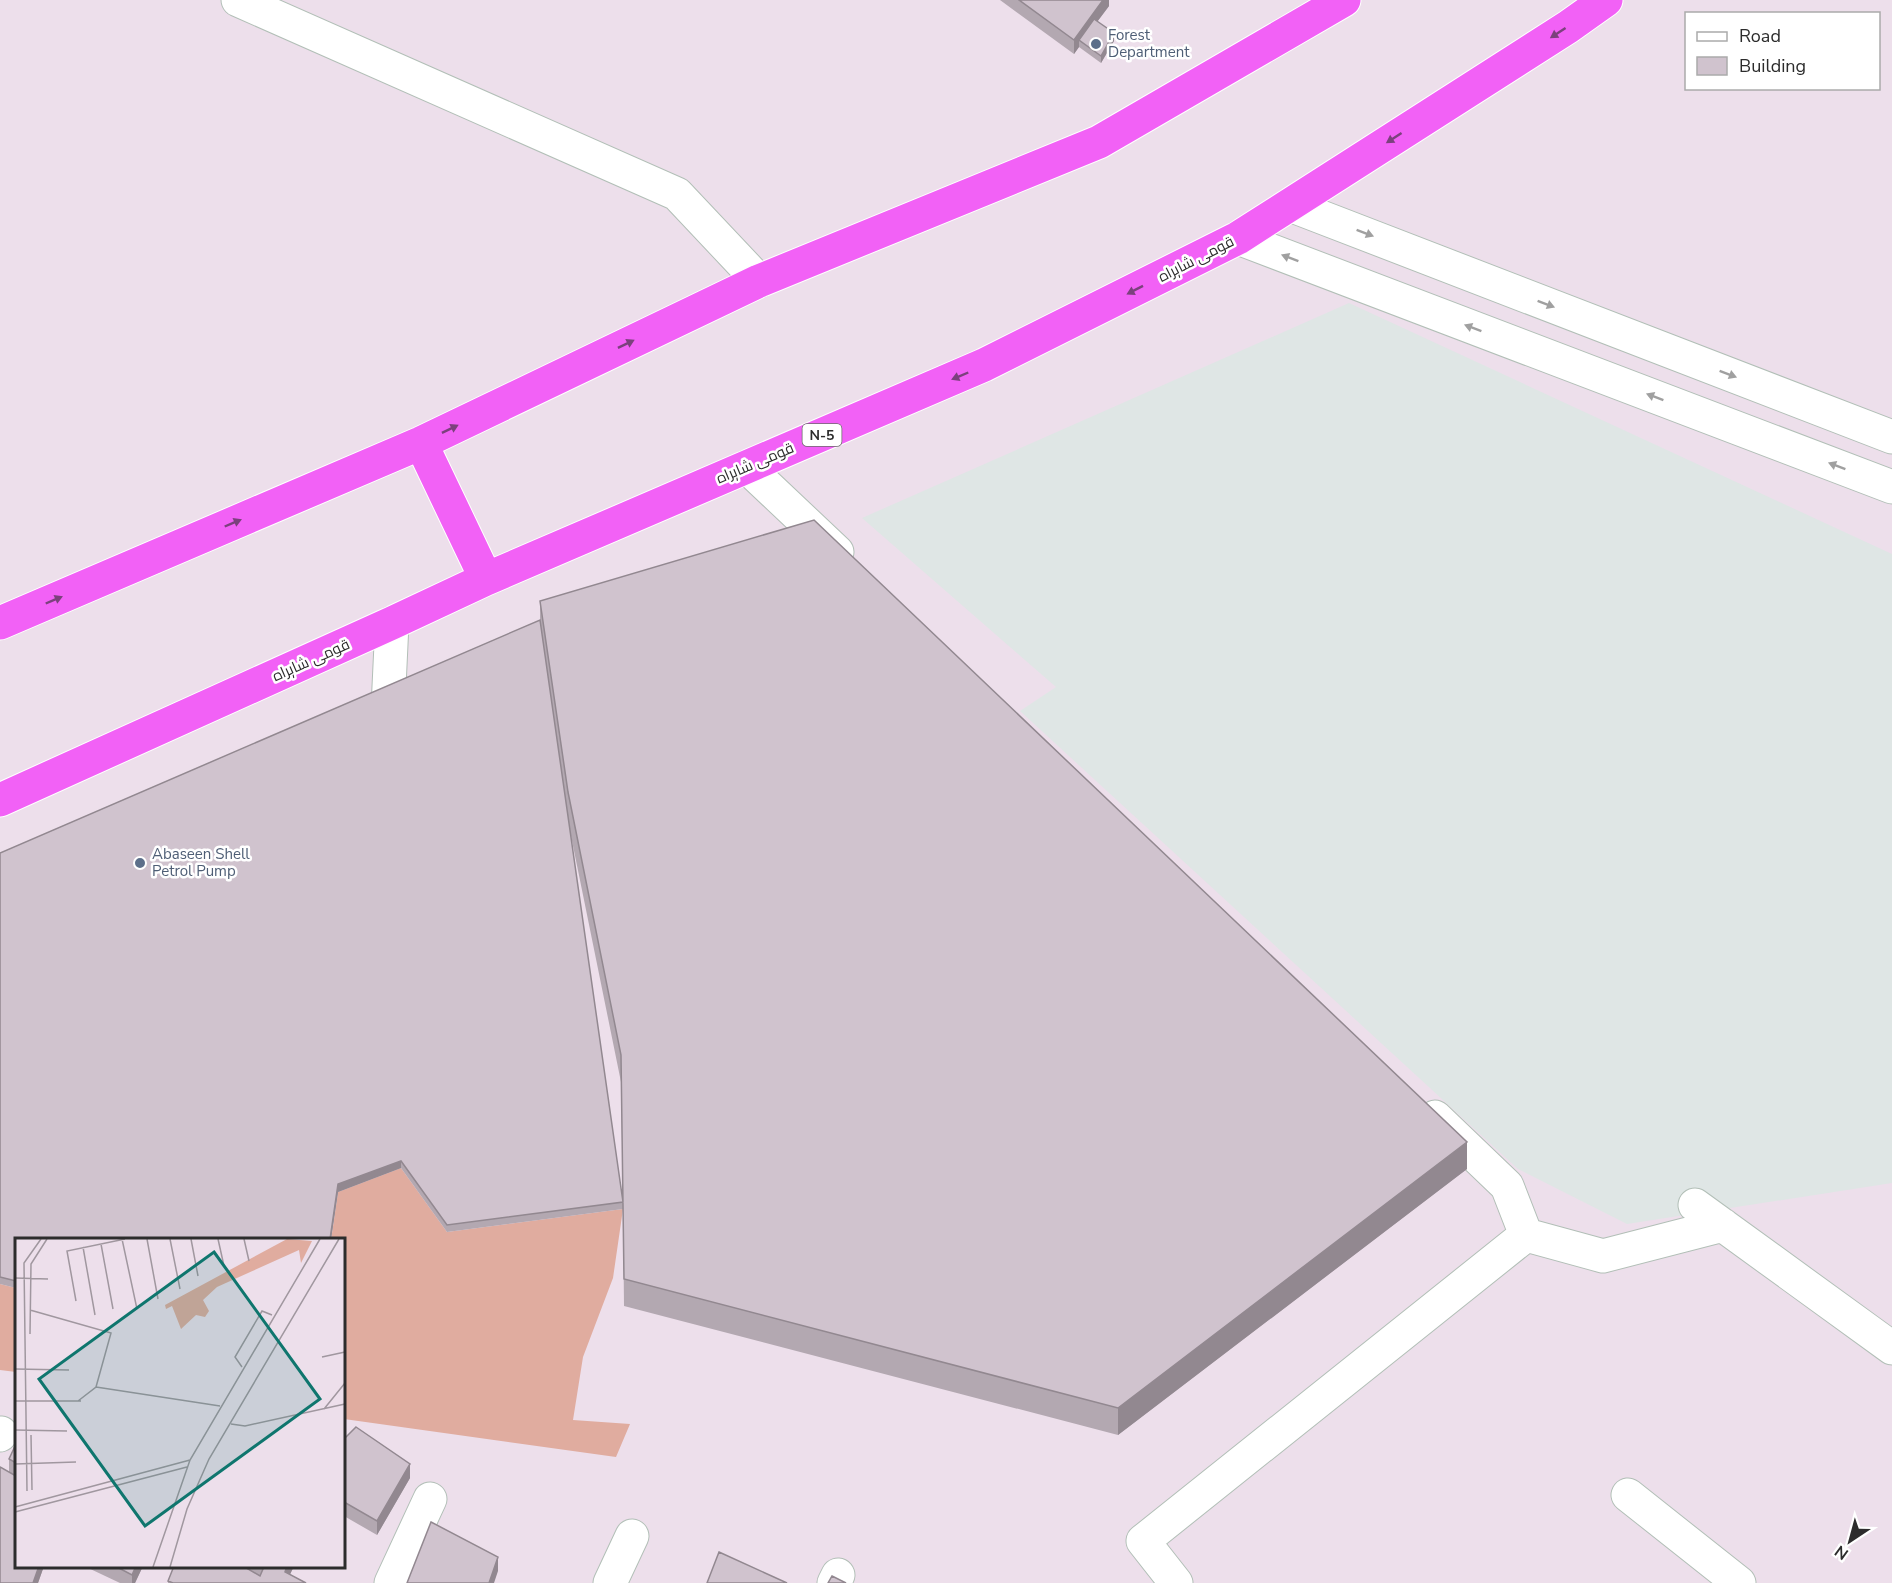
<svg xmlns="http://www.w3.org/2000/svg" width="1892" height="1583" font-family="'Nunito Sans',Cairo,sans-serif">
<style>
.industrial{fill:#dfe6e5}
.grass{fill:#e0ac9f}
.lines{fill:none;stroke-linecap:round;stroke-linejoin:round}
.minor-casing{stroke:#b2bfb7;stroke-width:35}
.highway-casing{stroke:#fff;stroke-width:35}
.minor{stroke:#fff;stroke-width:33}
.highway{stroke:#f261f6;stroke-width:33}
.wall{fill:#b3a8b1;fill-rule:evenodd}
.shaded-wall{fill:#928890}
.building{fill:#d0c3ce;stroke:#928890;stroke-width:1.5}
.oneway{fill:#7b417d}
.oneway2{fill:#a0a0a0}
.service-dot{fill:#5c6f8a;stroke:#fff;stroke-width:2}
.labels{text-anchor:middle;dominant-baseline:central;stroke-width:5;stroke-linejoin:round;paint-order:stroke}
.shield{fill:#fff;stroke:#6b6b6b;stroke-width:1.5}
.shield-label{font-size:14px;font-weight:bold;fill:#2c2c2c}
.service-label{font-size:15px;fill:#4e5e75;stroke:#fff;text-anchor:start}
.street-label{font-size:15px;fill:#2c2c2c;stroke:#fff}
.inset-road{fill:none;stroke:#a0979f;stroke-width:1.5}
.view{fill:#0f766e;fill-opacity:0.15;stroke:#0f766e;stroke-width:3}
.inset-edge{fill:none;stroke:#2c2c2c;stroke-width:3}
</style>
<rect width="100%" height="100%" fill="#eddfeb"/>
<path class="industrial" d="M1349 303 1892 554V1183L1627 1224 1518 1169 1020 711 1056 687 862 518Z"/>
<path class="grass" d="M401 1168 447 1232 623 1209 613 1278 583 1357 573 1420 630 1424 616 1457 344 1419V1240H331L338 1192Z
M0 1284 16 1288V1372L0 1370Z"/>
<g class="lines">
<g class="minor-casing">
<path id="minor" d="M238 0 677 194 759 281
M1290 205 1892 437
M1238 238 1892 487
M747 467 837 552
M387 729 392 623
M1435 1117 1507 1186 1526 1235
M1695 1205 1892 1348
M0 1435 1 1433
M1628 1495 1739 1583
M391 1583 430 1499
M610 1583 632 1536
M834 1583 838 1575
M1176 1583 1143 1541 1526 1235 1603 1256 1723 1225"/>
</g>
<g class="highway-casing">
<path id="highway" d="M421 443 486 579
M0 623 421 443 759 281 1099 142 1344 0
M0 800 392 623 486 579 984 365 1238 238 1568 27 1606 0"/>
</g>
<use href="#minor" class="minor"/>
<use href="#highway" class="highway"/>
</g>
<path class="wall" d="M1000 0H1109V6L1097 22 1114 41 1101 63 1079 47 1074 54Z
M540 601 1467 1169 1118 1435 624 1306 623 1209 447 1232 401 1168 338 1192 331 1239H16V1288L0 1284V853L540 620ZM570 831 621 1082 623 1202Z
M344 1439 410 1478 377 1535 344 1516Z
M16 1444V1566H44L38 1583H0V1467L9 1472V1459Z
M84 1566H143L135 1583H120Z
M174 1566H294L290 1574 306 1583H168V1581Z"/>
<path class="shaded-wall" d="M1103 0H1109V6L1082 42 1079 40V47L1074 54V40Z
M1114 33V41L1101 63V56Z
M1467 1142V1169L1118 1435V1408Z
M401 1161V1168L338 1192 331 1239H330L338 1184Z
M410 1464V1478L377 1535V1521Z
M498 1557V1571L494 1583H489Z
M39 1566H44L38 1583H33Z
M136 1566H143L135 1583H132V1575Z
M287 1566H294L286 1583 285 1572Z"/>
<path class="building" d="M1019 0H1103L1074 40Z
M1094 19 1114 33 1101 56 1079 40Z
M814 520 1467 1142 1118 1408 624 1279 621 1055 568 792 540 601Z
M540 620 623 1202 447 1225 401 1161 338 1184 330 1239H16V1281L0 1277V853Z
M356 1427 410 1464 377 1521 344 1502V1439Z
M16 1444V1463L9 1459Z
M0 1467 16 1476V1566H39L33 1583H0Z
M431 1522 498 1557 489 1583H407Z
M719 1552 787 1583H707Z
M115 1566H136L132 1575Z
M174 1566H243L260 1576 263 1569 258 1566H287L285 1572 306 1583H173L168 1581Z
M832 1576 846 1583H828Z"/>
<defs><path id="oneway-solid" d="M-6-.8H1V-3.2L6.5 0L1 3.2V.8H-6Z" transform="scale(1.5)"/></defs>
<g class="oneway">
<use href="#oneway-solid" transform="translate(1558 33) rotate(147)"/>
<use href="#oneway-solid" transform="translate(1394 138) rotate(147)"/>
<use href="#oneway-solid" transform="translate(1135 290) rotate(153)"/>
<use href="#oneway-solid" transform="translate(626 344) rotate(-26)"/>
<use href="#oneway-solid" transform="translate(960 376) rotate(157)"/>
<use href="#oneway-solid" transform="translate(450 429) rotate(-26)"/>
<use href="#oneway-solid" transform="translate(233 523) rotate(-23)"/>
<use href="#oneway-solid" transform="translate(54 600) rotate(-23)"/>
</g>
<g class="oneway2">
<use href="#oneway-solid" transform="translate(1365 233) rotate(21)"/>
<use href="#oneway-solid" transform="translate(1290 258) rotate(-159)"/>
<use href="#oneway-solid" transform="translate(1546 304) rotate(21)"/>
<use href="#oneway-solid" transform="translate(1473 328) rotate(-159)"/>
<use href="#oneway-solid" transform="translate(1728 374) rotate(21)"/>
<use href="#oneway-solid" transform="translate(1655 397) rotate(-159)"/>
<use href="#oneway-solid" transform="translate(1837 466) rotate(-159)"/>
</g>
<g class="service-dot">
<circle cx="1096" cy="44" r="6"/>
<circle cx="140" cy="863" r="6"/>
</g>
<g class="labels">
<rect class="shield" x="802.5" y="424" width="39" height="22" rx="4.5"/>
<g class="shield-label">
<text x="822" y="435">N-5</text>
</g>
<g class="service-label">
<text x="1108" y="35">Forest<tspan x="1108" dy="17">Department</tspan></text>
<text x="152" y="854">Abaseen Shell<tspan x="152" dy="17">Petrol Pump</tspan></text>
</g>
<g class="street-label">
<text transform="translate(1196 259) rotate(-27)">قومی شاہراہ</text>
<text transform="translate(755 463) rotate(-23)">قومی شاہراہ</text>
<text transform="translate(311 660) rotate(-24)">قومی شاہراہ</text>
</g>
</g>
<g transform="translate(15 1238)">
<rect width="330" height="330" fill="#eddfeb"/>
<path d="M272 1 297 3 286 25 284 12 202 49 188 62 194 73 190 79 181 77 166 91 157 68 151 71 150 67Z" fill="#e0ac9f"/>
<path class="inset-road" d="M107 1 122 71M132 1 143 61M155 1 165 51M176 1 183 38M203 1 209 28M229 1 234 23M86 6 98 71M68 9 80 77M0 40 33 41M61 63 52 13 110 1M15 72 96 95 81 149 63 163M15 96 16 26 32 1M307 119 330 114M227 129 220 119 247 73 257 77M0 131 54 132M81 149 205 168M0 163H66M309 171 330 145M216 186 230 188 330 166M0 192 52 193M16 197 17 252M0 226 61 224M12 253 9 25 26 1M0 269 175 222M0 274 172 229M138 329 175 222 305 1M155 329 172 271 194 221 324 1"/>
<path class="view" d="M199 14 305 161 130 288 24 141Z"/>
<rect width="330" height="330" class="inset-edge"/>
</g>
<rect x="1685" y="12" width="195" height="78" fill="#ffffff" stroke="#ababab" stroke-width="1.5"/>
<rect x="1697" y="32" width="30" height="9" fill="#ffffff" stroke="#ababab" stroke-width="1.5"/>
<text x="1739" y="42" font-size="18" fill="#2c2c2c">Road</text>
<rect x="1697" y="57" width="30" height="18" fill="#d0c3ce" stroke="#ababab" stroke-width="1.5"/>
<text x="1739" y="72" font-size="18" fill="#2c2c2c">Building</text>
<g transform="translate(1850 1541) rotate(216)" stroke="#ffffff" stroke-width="4.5" paint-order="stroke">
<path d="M0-4.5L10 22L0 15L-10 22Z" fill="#2c2c2c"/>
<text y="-9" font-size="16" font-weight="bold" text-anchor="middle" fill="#2c2c2c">N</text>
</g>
</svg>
